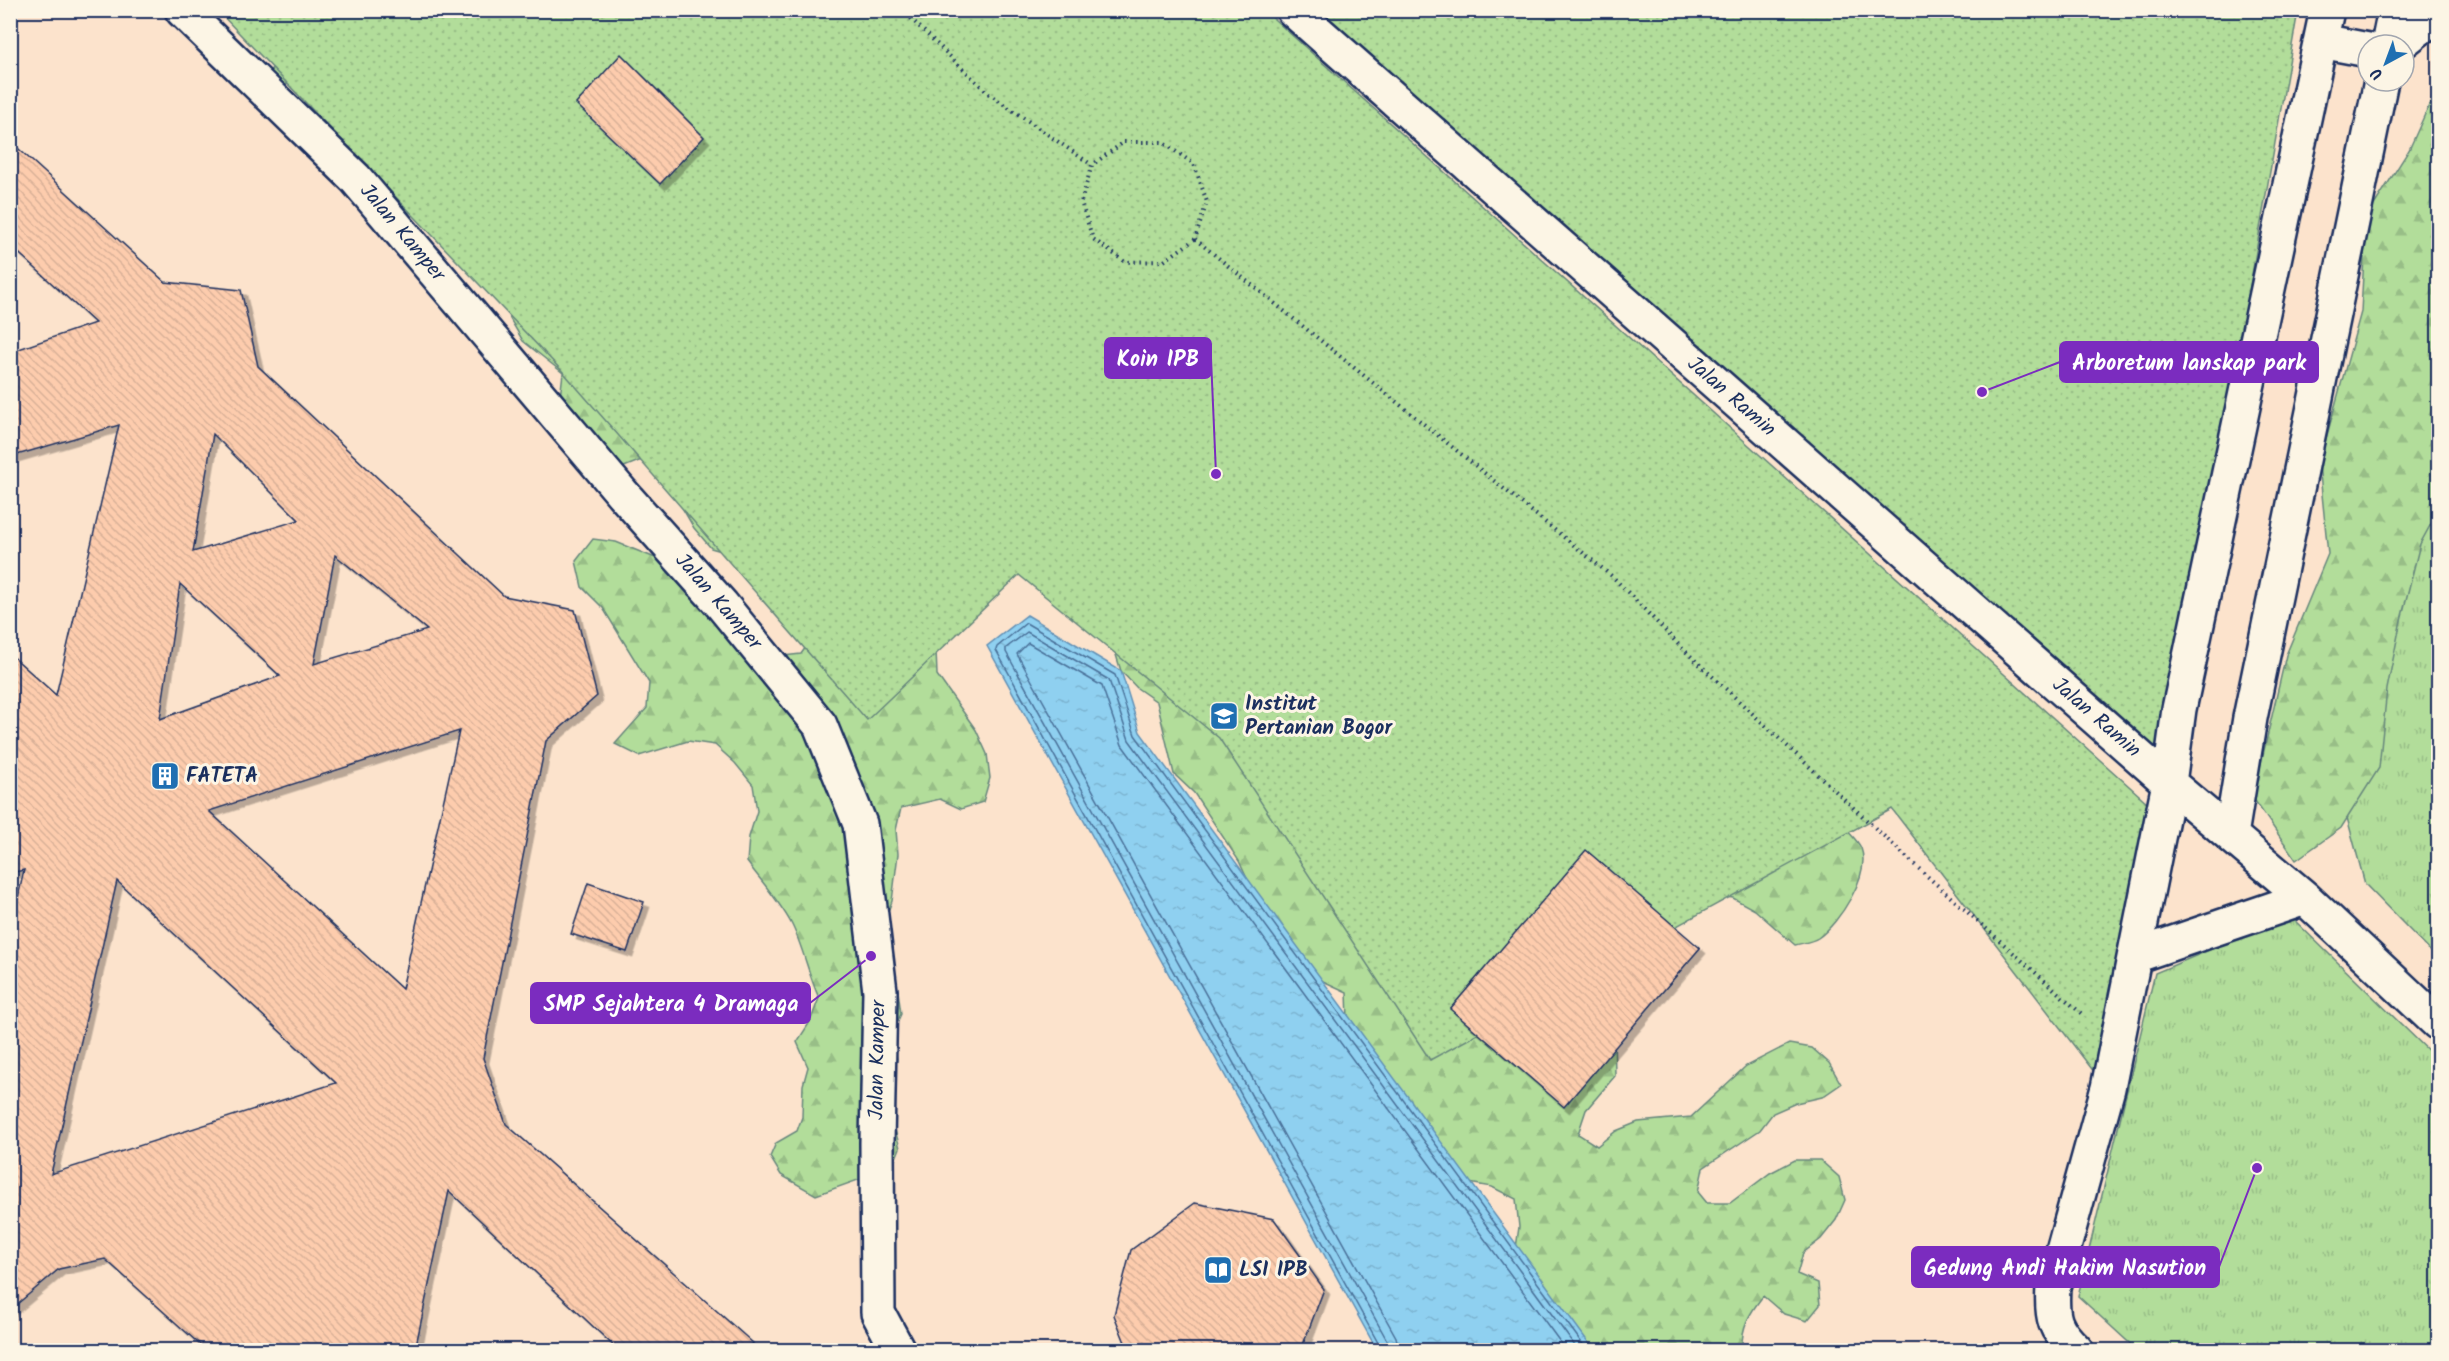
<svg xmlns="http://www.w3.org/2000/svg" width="2449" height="1361" font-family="Kalam,sans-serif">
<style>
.built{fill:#fce3cc;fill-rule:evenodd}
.grass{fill:url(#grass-tufts);stroke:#66867c;stroke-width:1.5}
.forest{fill:url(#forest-firs);stroke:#66867c;stroke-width:1.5}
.park{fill:url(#park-dots);stroke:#66867c;stroke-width:1.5}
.water{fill:url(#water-ripples);stroke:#6190b6;stroke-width:1.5}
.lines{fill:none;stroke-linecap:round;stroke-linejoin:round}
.shore{stroke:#496f98;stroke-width:1.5}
.building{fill:url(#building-back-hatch);stroke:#1b2f5e;stroke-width:1.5;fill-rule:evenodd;filter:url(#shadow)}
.minor-casing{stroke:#1b2f5e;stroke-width:38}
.path{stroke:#1b2f5e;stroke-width:4;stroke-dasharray:1.5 4.5;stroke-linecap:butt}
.minor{stroke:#fcf5e5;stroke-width:33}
.labels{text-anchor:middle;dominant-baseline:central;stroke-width:6;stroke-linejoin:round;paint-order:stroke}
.street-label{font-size:21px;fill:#1b2f5e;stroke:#fcf5e5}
.poi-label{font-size:21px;font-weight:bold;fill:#1b2f5e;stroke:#fcf5e5;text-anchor:start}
.leader{fill:none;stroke:#7b2cbf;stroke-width:2}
.callout-dot{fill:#7b2cbf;stroke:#fcf5e5;stroke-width:2}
.callout{fill:#7b2cbf;stroke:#7b2cbf;stroke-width:2}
.callout-label{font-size:22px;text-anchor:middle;font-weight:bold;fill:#fff}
</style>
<defs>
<pattern id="grass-tufts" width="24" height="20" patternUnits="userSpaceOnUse" patternTransform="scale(1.5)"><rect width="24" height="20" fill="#b2dd9a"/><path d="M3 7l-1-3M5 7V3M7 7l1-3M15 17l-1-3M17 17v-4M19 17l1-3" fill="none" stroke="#98be87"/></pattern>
<pattern id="forest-firs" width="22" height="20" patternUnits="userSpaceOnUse" patternTransform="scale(1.5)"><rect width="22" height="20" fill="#b2dd9a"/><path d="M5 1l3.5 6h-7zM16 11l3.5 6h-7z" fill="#98be87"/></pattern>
<pattern id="park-dots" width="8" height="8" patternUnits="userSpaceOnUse" patternTransform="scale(1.5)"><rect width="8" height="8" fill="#b2dd9a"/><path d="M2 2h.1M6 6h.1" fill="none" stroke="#98be87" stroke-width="1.8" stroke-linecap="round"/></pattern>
<pattern id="water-ripples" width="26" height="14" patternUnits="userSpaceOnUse" patternTransform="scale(1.5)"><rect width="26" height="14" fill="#8fd0f0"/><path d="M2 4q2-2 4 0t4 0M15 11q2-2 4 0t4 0" fill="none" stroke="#7bb3d0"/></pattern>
<pattern id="building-back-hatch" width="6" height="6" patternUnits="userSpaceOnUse" patternTransform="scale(1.5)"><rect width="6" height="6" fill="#fdccad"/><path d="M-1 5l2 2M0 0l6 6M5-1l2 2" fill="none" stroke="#d8b097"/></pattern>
<filter id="shadow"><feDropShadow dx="5.5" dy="5.5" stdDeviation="0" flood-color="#0004"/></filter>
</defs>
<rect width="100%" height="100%" fill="#fcedda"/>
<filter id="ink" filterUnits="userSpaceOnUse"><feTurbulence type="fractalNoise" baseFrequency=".0167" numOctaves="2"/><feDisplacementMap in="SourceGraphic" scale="12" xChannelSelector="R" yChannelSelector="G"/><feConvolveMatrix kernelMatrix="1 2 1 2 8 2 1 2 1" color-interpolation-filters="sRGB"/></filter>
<g filter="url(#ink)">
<path class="built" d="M11 11H2438V1350H11ZM2368 45H2404V81H2368Z"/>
<path class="grass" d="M2438 443V959L2365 884 2310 681Z
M2290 916 2438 1060V1350H2137L2078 1296 2155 973Z"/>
<path class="forest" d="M302 20 1846 829C1850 834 1858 841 1861 848 1871 875 1839 923 1818 938 1812 942 1802 943 1795 945L1755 910 1733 898 1706 894 1675 916 1679 939 1614 1029 1615 1076 1586 1110 1578 1134 1597 1146 1616 1131 1638 1122 1691 1117 1746 1066 1789 1044 1812 1048 1829 1063 1841 1084 1822 1097 1796 1103 1773 1113 1760 1130 1703 1168 1698 1192 1707 1203H1730L1770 1173 1795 1160H1820L1839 1177 1845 1200 1836 1220 1821 1239 1803 1253 1797 1274 1818 1283 1820 1305 1807 1321 1784 1314 1763 1296C1749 1314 1741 1327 1742 1350H1542L1515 1255 1519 1227 1516 1199 1492 1187 1463 1182 1348 1019 1347 992 1301 971 1249 883 1239 861 1194 793 1174 774 1157 702 1137 688 1121 671 1113 645 1042 533 936 650 937 675 976 730 987 754 990 778 983 802 961 809 940 799 901 808 896 830 898 854 892 901 884 922 890 969 898 991 901 1014 892 1034 897 1059 892 1080 894 1126 900 1148 892 1168 816 1195 781 1175 770 1157 776 1143 797 1131 802 1117 803 1085 808 1067 797 1042 810 1022 819 998C808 974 803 946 791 923 779 901 762 882 747 862L749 837 757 811 753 785 735 763 715 745 688 741 639 756 615 744 647 708 649 683 603 608 582 587 576 561 593 539 616 542 665 562 774 657 801 654 815 634 735 555 711 548 694 528 681 506 663 458 639 461 614 471 560 398 563 373 523 341 510 319 505 291 434 220 409 212 392 194 374 171 325 81 260 87Z
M2438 85V511L2420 544 2401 620 2387 689 2379 768 2341 828 2296 860 2253 798 2286 655 2328 554 2319 464 2361 312 2366 218 2409 150Z"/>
<path class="park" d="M218 11H1265L2159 813 2095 1073 1892 809 1430 1060 1219 738 1019 575 867 720 564 373Z
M1300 11H2298L2165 773Z"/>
<path class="water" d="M1027 615 1121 671 1140 732 1594 1350H1377L987 646Z"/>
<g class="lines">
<path class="shore" d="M1382 1350 996 650 997 647 1026 623 1115 675 1135 735 1587 1350
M1390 1350 1388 1342 1006 652V648L1027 632 1109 680 1129 740 1578 1350
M1399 1350 1396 1337 1017 654 1028 643 1102 686 1122 745 1566 1350"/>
</g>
<path class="building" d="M621 54 704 137 660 184 576 104Z
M10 141 165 282 241 290 258 366 504 596 575 610 597 696 546 741 483 1058 506 1124 753 1343 748 1350H618L449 1191 415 1350H206L105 1259 59 1269 10 1310V934L24 870 10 873V654L56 695 119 425 10 457V352L95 323 10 245ZM213 434 299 520 193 552ZM335 555 427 630 314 664ZM180 584 280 676 160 719ZM459 731 402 989 209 811ZM117 881 336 1083 51 1174Z
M1586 850 1700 948 1564 1107 1450 1009Z
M588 883 644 902 627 952 571 934Z
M1195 1203 1274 1219 1324 1289 1301 1350H1128L1114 1315 1131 1250Z"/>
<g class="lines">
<g class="minor-casing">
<path id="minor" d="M182 10 355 178 622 493 722 605 820 725 860 824 880 991 877 1143 878 1313 898 1350
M1293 10 2169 783
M2321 41 2368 50
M2388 45 2395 10
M2398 45 2431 19 2436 10
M2169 783 2179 709 2327 10
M2231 835 2250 718 2381 81
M2135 956 2305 898
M2076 1350C2054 1329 2051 1318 2053 1287L2108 1088 2169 783 2305 898 2438 1023"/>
</g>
<path class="path" d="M902 10 989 94 1092 165
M1124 142H1162L1194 164 1207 202 1195 239 1164 261 1125 262 1093 239 1081 202 1092 165Z
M1195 239 1613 577 1682 648 1917 867 2083 1015"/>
<use href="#minor" class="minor"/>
</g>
</g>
<defs>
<g id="university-square" transform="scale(1.5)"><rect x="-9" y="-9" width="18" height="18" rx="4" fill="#1f6fb2" stroke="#fcf5e5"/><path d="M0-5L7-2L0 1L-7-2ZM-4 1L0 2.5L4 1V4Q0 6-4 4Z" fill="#fff"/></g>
<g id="building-square" transform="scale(1.5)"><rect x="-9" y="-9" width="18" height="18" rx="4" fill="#1f6fb2" stroke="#fcf5e5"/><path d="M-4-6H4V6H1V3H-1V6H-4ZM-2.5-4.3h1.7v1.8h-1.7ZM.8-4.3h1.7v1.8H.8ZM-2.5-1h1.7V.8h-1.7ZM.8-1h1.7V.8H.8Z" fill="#fff"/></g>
<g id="library-square" transform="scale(1.5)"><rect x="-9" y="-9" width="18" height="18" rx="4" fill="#1f6fb2" stroke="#fcf5e5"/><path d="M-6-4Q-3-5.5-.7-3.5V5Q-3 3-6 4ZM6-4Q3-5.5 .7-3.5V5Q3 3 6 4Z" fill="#fff"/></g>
</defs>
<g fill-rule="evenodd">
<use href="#university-square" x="1224" y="716"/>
<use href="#building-square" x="165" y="776"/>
<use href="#library-square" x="1218" y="1270"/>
</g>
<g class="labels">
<g class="street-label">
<text transform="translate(402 233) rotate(50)">Jalan Kamper</text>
<text transform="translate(1731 397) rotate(41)">Jalan Ramin</text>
<text transform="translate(718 602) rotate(49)">Jalan Kamper</text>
<text transform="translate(2096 718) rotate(41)">Jalan Ramin</text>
<text transform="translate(878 1060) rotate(-89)">Jalan Kamper</text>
</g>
<g class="poi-label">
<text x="1245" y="704">Institut<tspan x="1245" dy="24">Pertanian Bogor</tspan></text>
<text x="186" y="776">FATETA</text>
<text x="1239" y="1270">LSI IPB</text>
</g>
</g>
<path class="leader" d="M1216 474L1211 358M1982 392L2060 362M871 956L810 1003M2257 1168L2219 1267"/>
<g class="callout-dot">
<circle cx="1216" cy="474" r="6"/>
<circle cx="1982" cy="392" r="6"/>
<circle cx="871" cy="956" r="6"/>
<circle cx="2257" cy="1168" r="6"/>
</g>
<g class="callout">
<rect x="1105" y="338" width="106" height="40" rx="6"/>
<rect x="2060" y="342" width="258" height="40" rx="6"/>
<rect x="531" y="983" width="279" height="40" rx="6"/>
<rect x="1912" y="1247" width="307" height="40" rx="6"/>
</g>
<g class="callout-label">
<text x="1158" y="366">Koin IPB</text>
<text x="2189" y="370">Arboretum lanskap park</text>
<text x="671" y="1011">SMP Sejahtera 4 Dramaga</text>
<text x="2065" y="1275">Gedung Andi Hakim Nasution</text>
</g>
<rect width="2449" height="1361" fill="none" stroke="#fcf5e5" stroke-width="36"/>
<rect x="18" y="18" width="2413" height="1325" fill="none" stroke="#1b2f5e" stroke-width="2" filter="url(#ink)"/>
<g transform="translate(2386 63) rotate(221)"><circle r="28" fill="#fcf5e5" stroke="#a2a6af" stroke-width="1.5"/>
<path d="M0-4.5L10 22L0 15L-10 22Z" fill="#1f6fb2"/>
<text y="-9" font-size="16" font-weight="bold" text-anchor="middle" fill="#1b2f5e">U</text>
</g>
</svg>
